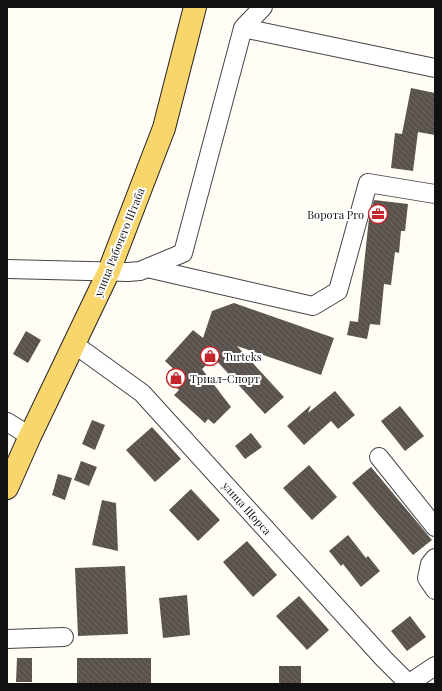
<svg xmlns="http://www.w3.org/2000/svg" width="442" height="691" font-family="'Playfair Display',serif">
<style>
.building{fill:url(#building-back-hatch)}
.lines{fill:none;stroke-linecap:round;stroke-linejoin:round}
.minor-casing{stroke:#444;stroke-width:20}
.major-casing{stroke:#222;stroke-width:24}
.minor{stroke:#fff;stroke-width:18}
.major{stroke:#f9d66b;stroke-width:22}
.labels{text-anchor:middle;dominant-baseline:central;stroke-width:4;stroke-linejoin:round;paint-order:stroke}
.poi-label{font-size:11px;fill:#111;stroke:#fff;text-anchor:start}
.street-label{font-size:11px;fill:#111;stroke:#fff}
</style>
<defs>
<pattern id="building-back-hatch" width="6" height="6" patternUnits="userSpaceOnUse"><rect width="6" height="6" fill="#5a524d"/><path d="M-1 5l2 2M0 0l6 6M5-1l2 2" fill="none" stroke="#6d6662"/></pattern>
</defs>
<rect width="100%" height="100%" fill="#fffdf5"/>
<path class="building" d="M411 88 435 93V135L418 132 413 171 391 168 395 133 402 134Z
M374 200 408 204 405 231H401L399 253 395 252 391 285 384 284 380 325 370 324 367 339 347 335 350 321 358 322 369 218Z
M234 303 334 338 321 375 237 346 284 397 265 414 214 358 202 369 231 407 214 424 208 419 205 423 174 395 179 390 171 383 179 374 165 361 193 330 203 338 212 311Z
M26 331 41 340 28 363 13 354Z
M335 391 355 415 338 429 331 421 304 445 287 426 311 405 308 413Z
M400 406 424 436 405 451 381 421Z
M92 420 105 425 95 450 82 444Z
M152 427 181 459 155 482 126 450Z
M251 433 262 447 245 459 235 446Z
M81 461 97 467 89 486 74 480Z
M309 465 337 497 312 520 283 488Z
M371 467 432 540 413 555 352 483Z
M58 474 72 478 65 500 52 495Z
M191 489 220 520 198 541 169 510Z
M102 500 116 503 118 551 92 545Z
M348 535 366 558 368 556 380 571 361 587 343 564 341 566 329 551Z
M247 541 277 575 253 597 223 562Z
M125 566 128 634 78 636 75 568Z
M187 595 190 635 163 638 159 598Z
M299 596 329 630 307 650 276 616Z
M410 616 426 637 407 651 391 631Z
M17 658H32V682H16Z
M77 658H151V684H77Z
M279 666H301V684H279Z"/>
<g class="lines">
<g class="minor-casing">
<path id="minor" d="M243 28 435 68
M147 268 313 306 338 291 368 183 435 194
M7 269 128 272 140 271 183 253 243 28 263 7
M74 344 142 393 384 659 409 684
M7 422 30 436
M379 457 435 527
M435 558 430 564 427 578 435 590
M7 639 64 637
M408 684 435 666"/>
</g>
<g class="major-casing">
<path id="major" d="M7 488 30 436 109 271 164 128 195 7"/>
</g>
<use href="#minor" class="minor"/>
<use href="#major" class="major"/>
</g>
<defs>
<g id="office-ring" transform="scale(1)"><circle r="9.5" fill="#fff" stroke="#c4262e" stroke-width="1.5"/><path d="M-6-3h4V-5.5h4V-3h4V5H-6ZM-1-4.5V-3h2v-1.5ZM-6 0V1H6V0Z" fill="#c4262e"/></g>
<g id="shop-ring" transform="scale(1)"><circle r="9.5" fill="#fff" stroke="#c4262e" stroke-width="1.5"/><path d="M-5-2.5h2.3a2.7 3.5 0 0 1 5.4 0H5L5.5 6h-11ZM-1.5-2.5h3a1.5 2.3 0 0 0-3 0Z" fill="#c4262e"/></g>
</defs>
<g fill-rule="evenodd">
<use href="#office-ring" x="378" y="214"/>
<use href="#shop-ring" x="210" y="356"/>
<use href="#shop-ring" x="176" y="378"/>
</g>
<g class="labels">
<g class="poi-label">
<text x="364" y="214" text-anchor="end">Ворота Pro</text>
<text x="224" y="356">Turteks</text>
<text x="190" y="378">Триал-Спорт</text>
</g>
<g class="street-label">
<text transform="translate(119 242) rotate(-68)">улица Рабочего Штаба</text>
<text transform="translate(247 508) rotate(48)">улица Щорса</text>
</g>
</g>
<rect width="442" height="691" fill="none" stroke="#111111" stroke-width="16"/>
</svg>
